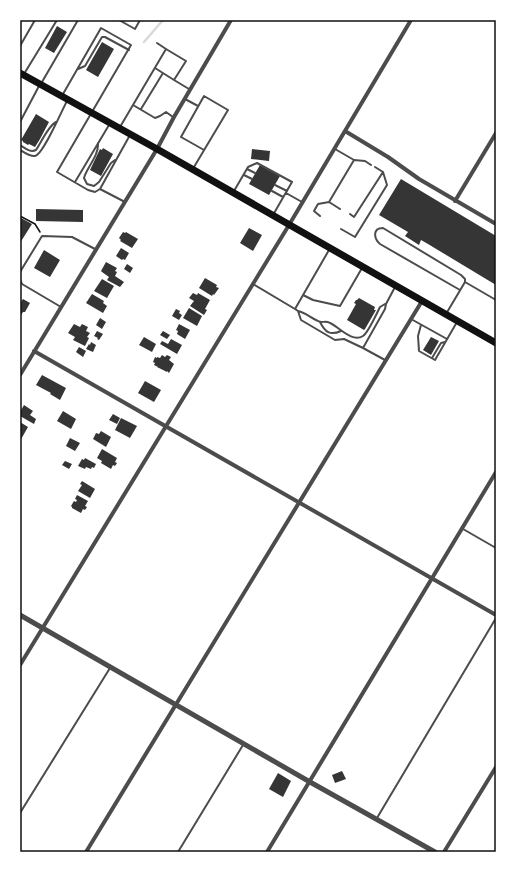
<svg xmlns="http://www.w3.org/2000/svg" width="516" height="872" font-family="'Source Sans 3',sans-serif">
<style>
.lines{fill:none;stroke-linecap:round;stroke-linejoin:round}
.stream{stroke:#d9d9d9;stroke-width:2.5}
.building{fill:#353535}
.path{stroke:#111;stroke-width:1.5}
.service{stroke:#4c4c4c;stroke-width:2}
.minor{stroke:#4c4c4c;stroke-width:4}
.tertiary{stroke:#4c4c4c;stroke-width:5}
.primary{stroke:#111;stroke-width:7}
.neatline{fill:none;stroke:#111;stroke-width:1.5}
</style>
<rect width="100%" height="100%" fill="#fff"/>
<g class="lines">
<path class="stream" d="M144 42 163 20"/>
</g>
<path class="building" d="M57 26 67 32 54 53 45 48Z
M102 42 114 49 98 77 86 70Z
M36 114 49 122 40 139 35 147 29 144 28 145 23 142V141L21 140Z
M103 148 113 154 101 176 90 170 100 149 102 150Z
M252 149 270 151 269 161 251 159Z
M260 165 280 176 269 195 249 184Z
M401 179 496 236V285L428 244 421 240 419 245 405 236 408 232 379 215Z
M36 209 83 210V222L36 221Z
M21 218 32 224 20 243V221Z
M249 228 262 235 253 251 240 243Z
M123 232 125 233 126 232 138 239 132 248 120 241 121 240 119 238Z
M121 248 129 253 125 260 123 259 122 260 116 256Z
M44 250 60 260 50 277 34 268Z
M106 262 117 268 115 271 117 272 115 276 124 282 120 287 107 280 109 277 102 272 101 271Z
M127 264 133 268 130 273 124 269Z
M205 278 217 285 216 287 219 288 214 295 213 294 212 296 199 288Z
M102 279 114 286 107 298 94 291Z
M193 293 197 295 198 293 210 300 205 309 207 310 204 315 190 306 194 301 189 298Z
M92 294 104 301 103 303 107 306 103 313 86 303Z
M359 298 375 307 374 310H376L365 329 364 330 347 320 356 304 354 303 356 300H357Z
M23 299 30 303 25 312H23L20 317V303Z
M189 308 202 316 197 326 183 318Z
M176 309 180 311 179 313 182 315 179 320 172 316Z
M100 318 106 322 102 329 96 325Z
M74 324 80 327 82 324 88 327 86 331 90 333 87 337 89 338 85 346 73 340 75 337 68 333Z
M179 324 190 330 185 339 177 334 178 331 176 330Z
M97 331 103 334 99 340 97 339 98 338 94 336Z
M163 331 170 335 167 339 160 335Z
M144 337 156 344 152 352 139 345Z
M431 337 439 341 431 355 423 350Z
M171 339 182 345 177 354 160 344 162 341 168 344Z
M91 342 96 345 93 352 86 349 89 344 90 345Z
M79 347 86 351 83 357 76 352Z
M162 355 165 357 167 355 171 357 169 360 174 364 169 373 167 371V372L157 367H158L154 365 155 363 153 362 155 357 157 358V357L160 358Z
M42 375 66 388 60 400 50 394 51 393 36 385Z
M145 381 161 390 154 402 138 393Z
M24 405 33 411 30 415 36 419 34 424 20 416V412Z
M63 411 76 419 71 429 57 421Z
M113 414 120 418 117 424 109 420Z
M121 418 137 426 130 438 115 430Z
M20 422 28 427 20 441Z
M101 431 111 437 106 447 93 439 96 433 99 434Z
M70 438 80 443 75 451 66 446Z
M102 449 117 458 115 462 117 463 115 466 113 465 111 469 101 463 102 461 97 458Z
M85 458 96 464 94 468 92 467 91 469 86 467 85 469 78 466 82 459 84 460Z
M65 461 72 464 69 469 62 465Z
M82 481 95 489 90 498 78 491 82 485 80 484Z
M77 495 88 501 85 506 87 507 85 510 83 509 81 513 72 508V507L71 506 74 501 76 502 77 500 75 499Z
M342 771 346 779 335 783 332 775Z
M278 773 291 781 283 797 269 789Z"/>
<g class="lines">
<path class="path" d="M20 216 35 224 40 232"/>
<path class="service" d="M119 20 135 29 140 20
M157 43 166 49
M20 46 35 20
M155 68 174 80
M78 69 85 66 102 37H105L129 50
M24 74 57 20
M42 82 78 20
M63 94 101 28 131 45 57 172 88 190 95 192 100 189 130 135
M185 99 198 106
M133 105 155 118 160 116 166 112 173 117
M141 109 163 73
M20 122 39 86
M120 127 166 49 186 61 174 80 189 89
M98 143C99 156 87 167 84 178L87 184 94 186 99 182 111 163 115 160
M20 145C25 148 30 153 36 150 41 143 48 126 56 122
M335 149 354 160
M20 150C24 152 30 157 35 156 43 155 62 110 67 101
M194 167 228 110 204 96 181 137 204 150
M247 169 255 173
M244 175 252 179
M75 182 109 125
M275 185 287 191
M100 189 125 202
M234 191 248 167 257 163 292 182 273 215
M272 191 283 197
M286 193 302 202
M329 202 340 209
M350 214 354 217 383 172
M320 216 314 211 318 204 329 202 354 160 365 161 371 165
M341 229 355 237 387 185 383 172 375 167
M20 272 42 236 72 237 95 249
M20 279 22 284 61 307
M253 284 295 309 329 250
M460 290 380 244C374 239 372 228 383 228L461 275 465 279V282
M303 295 313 300 340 306 362 268
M295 309 298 311 301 320 335 340 344 339 363 348 385 309 386 304 395 287
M298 311C307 313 313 320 321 322 324 322 327 321 330 323 339 327 352 343 363 336 368 333 377 313 380 307L385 304
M446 314 465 282 496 300
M411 319 447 339
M320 322C325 332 330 336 341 331
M421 325 418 336 419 351 435 360 457 322
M363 348 385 360
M432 358 441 343 445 342
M463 529 496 548
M20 813 110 668
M377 818 496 618
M178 852 243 745"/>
<path class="minor" d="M345 131 388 157 419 179 496 224
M455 201 496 133
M34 351 496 615
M20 375 157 149 174 117 231 20
M20 665 289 225 411 20
M86 852 422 301
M267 852 496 472
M444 852 496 767"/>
<path class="tertiary" d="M20 615 310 782 435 852"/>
<path class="primary" d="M20 73 157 149 496 343"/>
</g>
<rect width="516" height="872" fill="none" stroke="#ffffff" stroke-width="42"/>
<rect x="21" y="21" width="474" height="830" class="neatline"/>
</svg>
